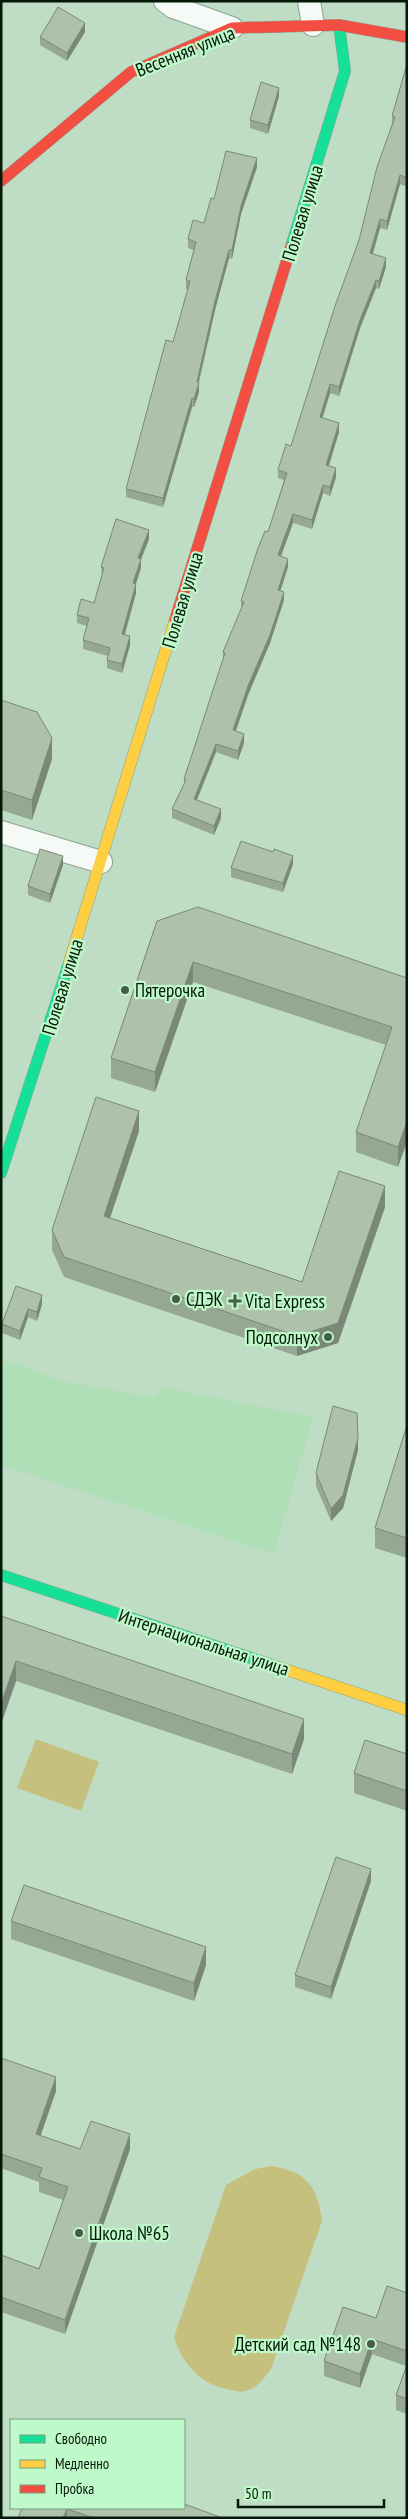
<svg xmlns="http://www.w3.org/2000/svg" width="408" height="2519" font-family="'PT Sans Narrow',sans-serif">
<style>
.built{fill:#aedfb7}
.park{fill:#c6c07f}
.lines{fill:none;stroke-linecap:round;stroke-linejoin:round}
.street-casing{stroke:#8ba28f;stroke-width:24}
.fast-casing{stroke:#8ba28f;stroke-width:12}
.slow-casing{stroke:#8ba28f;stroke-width:12}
.jam-casing{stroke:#8ba28f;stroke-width:12}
.street{stroke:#f5faf6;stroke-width:22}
.fast{stroke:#16e098;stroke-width:11}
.slow{stroke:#ffcf43;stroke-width:11}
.jam{stroke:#f24e42;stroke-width:11}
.wall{fill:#96a793}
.shaded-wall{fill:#7a8878}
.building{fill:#aec2ab;stroke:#7a8878}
.poi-dot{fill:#455e4a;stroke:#bff8c9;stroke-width:2}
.labels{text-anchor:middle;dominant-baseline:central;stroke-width:4.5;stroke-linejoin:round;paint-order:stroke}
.street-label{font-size:19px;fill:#041908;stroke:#bff8c9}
.poi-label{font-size:19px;fill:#041908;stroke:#bff8c9;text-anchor:start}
</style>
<rect width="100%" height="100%" fill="#bfddc4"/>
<path class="built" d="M1 1361 15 1363 62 1381 154 1397 162 1387 313 1417 274 1554 1 1465Z"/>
<path class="park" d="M36 1739 99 1762 81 1811 17 1788Z
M272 2166C307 2172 318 2187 322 2221L271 2369C264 2378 257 2389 245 2391 240 2393 231 2390 226 2389 199 2383 182 2363 174 2337L226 2185 255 2169Z"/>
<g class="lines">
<g class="street-casing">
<path id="street" d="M165 1 173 7 232 28
M309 1 313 25
M1 832 101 862"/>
</g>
<g class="fast-casing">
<path id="fast" d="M291 247 345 71 339 25
M1 1173 69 963
M1 1575 278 1667"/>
</g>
<g class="slow-casing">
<path id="slow" d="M69 963 175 620
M278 1667 407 1710"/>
</g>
<g class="jam-casing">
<path id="jam" d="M1 181 131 72 232 28 339 25 407 37
M175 620 291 247"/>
</g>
<use href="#street" class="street"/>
<use href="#fast" class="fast"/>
<use href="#slow" class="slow"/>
<use href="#jam" class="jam"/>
</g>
<path class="wall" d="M85 32 67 61 40 45V37Z
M407 64V187L400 184 387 230 380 228 373 254 386 267 379 289 376 288 360 328 339 396 330 393 322 418 339 432 329 466 336 477 330 496 323 493 312 529 293 523 281 556 288 567 280 591 284 600 270 643 248 695 236 731 244 743 238 760 216 752 197 800 221 818 214 835 172 818V809L184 784V779L223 661V652L241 610V601L268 532 284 480 278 478V470L291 446 359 240 392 123V116Z
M279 96 268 134 250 128V120Z
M257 167 241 214 232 259 229 258 215 310 199 383V392L194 407H192L163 507 126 497V489L173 342 188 289H186V280L194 250 188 248V239L204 223 214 199Z
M149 539 141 559V568L136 584V593L125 635 130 645 122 673 107 668V660L108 656 83 649V640L87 626 77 623V615L94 603 102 576 101 567Z
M1 700 52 759 32 820 1 810Z
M293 864 283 892 231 877V868Z
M63 865 50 903 28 895V886Z
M157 921 407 978 398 1167 356 1152V1132L386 1045 193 982 155 1092 111 1078V1058Z
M139 1131 110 1218 302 1282 385 1207 338 1343 297 1356 64 1277 52 1250V1230Z
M42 1295V1304L37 1321 28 1317 20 1340 2 1333V1324Z
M407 1425V1558L375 1548V1528Z
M358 1450 343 1508 331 1521 316 1486V1473Z
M1 1616 304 1739 292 1774 16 1681 1 1724Z
M407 1754V1811L354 1793V1773Z
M371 1881 331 1999 295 1987V1975Z
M11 1921 206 1965 194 2001 11 1939Z
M1 2058 56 2091 40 2136 80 2149H130L65 2334 1 2312V2255L39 2269 63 2200 39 2192V2182L1 2168Z
M407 2293V2414L396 2410V2395L406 2366 372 2354 360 2388 324 2376V2361Z
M22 2508H184L223 2518H18Z"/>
<path class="shaded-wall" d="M85 23V32L67 61V53Z
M279 88V96L268 134V125Z
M257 158V167L241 214 232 259V250L241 206Z
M400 175V184L387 230V221Z
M380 219V228L370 262V253Z
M229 250V258L215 310 198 384 199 383V392L194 407V399L197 382 215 301Z
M386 258V267L379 289V281Z
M376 280V288L360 328 339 396V387L360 320Z
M330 384V393L320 426V417Z
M192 398V407L163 507V498Z
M339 423V432L326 474V465Z
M336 468V477L330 496V487Z
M323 485V493L312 529V520Z
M293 514V523L278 564V555Z
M149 530V539L138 567V558Z
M141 559V568L133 592V583Z
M288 559V567L278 598V590Z
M136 584V593L122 643V634Z
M284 592V600L270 643 248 695 233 739V730L248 686Z
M130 636V645L122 673V664Z
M244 734V743L238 760V751Z
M52 738V759L32 820V800Z
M216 744V752L194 807V799Z
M221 809V818L214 835V826Z
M63 856V865L50 903V894Z
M293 856V864L283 892V883Z
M193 962V982L155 1092V1072Z
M139 1111V1131L104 1236V1216Z
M407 1121V1142L398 1167V1147Z
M385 1186V1207L338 1343 297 1356V1336Z
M42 1295V1304L37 1321V1312Z
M28 1309V1317L20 1340V1331Z
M358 1438V1450L343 1508 331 1521V1509Z
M16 1661V1681L1 1724V1704Z
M304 1719V1739L292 1774V1754Z
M371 1869V1881L331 1999V1987Z
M206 1947V1965L194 2001V1983Z
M56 2077V2091L36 2149V2134Z
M130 2134V2149L65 2334V2320Z
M372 2339V2354L360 2388V2374Z
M67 2509V2518H63Z"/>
<path class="building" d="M58 7 85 23 67 53 40 37Z
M407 64V178L400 175 387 221 380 219 370 253 386 258 379 281 376 280 360 320 339 387 330 384 320 417 339 423 326 465 336 468 330 487 323 485 312 520 293 514 278 555 288 559 278 590 284 592 270 635 248 686 233 730 244 734 238 751 216 744 194 799 221 809 214 826 172 809 186 780 184 779 225 653 223 652 244 602 241 601 258 548 265 531 268 532 287 473 278 470 286 444 291 446 335 306 359 240 377 167 395 117 392 116Z
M261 82 279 88 268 125 250 120Z
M226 151 257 158 241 206 232 250H229L215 301 197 382 199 383 194 399 192 398 163 498 126 489 166 340 173 342 190 281 186 280 196 242 188 239 193 220 204 223 211 198 214 199Z
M116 519 149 530 138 558 141 559 133 583 136 584 122 634 130 636 122 664 107 660 110 648 83 640 89 618 77 615 81 599 94 603 104 568 101 567Z
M1 700 37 712 52 738 32 800 1 790V751L2 748H1Z
M241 841 273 852 274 849 293 856 283 883 231 868Z
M40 849 63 856 50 894 28 886Z
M198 907 407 978V1121L398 1147 356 1132 392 1027 193 962 155 1072 111 1058 157 921Z
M96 1097 139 1111 104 1216 302 1282 339 1171 385 1186 338 1323 297 1336 64 1257 52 1230Z
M16 1286 42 1295 37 1312 28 1309 20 1331 2 1324Z
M333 1406 357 1413 358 1438 343 1495 331 1509 316 1473Z
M407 1425V1538L375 1528Z
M1 1616 304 1719 292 1754 16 1661 1 1704Z
M365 1740 407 1754V1791L354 1773Z
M336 1857 371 1869 331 1987 295 1975Z
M24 1885 206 1947 194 1983 11 1921Z
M1 2058 56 2077 36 2134 80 2149 91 2121 130 2134 65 2320 1 2297V2255L39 2269 68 2187 39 2177 42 2168 1 2154Z
M387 2286 407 2293V2351L372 2339 360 2374 324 2361 343 2307 376 2318Z
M407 2365V2399L396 2395Z
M184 2504 223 2518H94L67 2509 63 2518H18L22 2508H184Z"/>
<g class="poi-dot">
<circle cx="125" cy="990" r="5"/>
<circle cx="176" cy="1299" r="5"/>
<path d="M232.5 1293.5h5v5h5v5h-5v5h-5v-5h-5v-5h5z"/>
<circle cx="328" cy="1337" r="5"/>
<circle cx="79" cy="2233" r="5"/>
<circle cx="371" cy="2344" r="5"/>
</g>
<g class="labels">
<g class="street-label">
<text transform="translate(185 51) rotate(-22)">Весенняя улица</text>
<text transform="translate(302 213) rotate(-73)">Полевая улица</text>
<text transform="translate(182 600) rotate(-73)">Полевая улица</text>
<text transform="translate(62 987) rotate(-73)">Полевая улица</text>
<text transform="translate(204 1642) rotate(18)">Интернациональная улица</text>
</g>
<g class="poi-label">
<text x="135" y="990">Пятерочка</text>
<text x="186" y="1299">СДЭК</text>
<text x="245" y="1301">Vita Express</text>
<text x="318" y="1337" text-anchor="end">Подсолнух</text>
<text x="89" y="2233">Школа №65</text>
<text x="361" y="2344" text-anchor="end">Детский сад №148</text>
</g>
</g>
<rect width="408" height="2519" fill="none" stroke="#041908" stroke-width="5"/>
<rect x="10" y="2419" width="175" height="90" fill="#bff8c9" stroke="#749f7c"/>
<rect x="20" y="2435" width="25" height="8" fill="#16e098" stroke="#749f7c"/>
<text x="55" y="2444" font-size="15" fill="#041908">Свободно</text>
<rect x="20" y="2460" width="25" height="8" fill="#ffcf43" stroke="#749f7c"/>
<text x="55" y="2469" font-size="15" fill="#041908">Медленно</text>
<rect x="20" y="2485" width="25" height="8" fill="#f24e42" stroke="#749f7c"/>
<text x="55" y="2494" font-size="15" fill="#041908">Пробка</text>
<path d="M238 2499v8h146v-8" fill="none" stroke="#041908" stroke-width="2.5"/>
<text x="245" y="2499" font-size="15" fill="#041908" stroke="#bff8c9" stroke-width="4" paint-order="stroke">50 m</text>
</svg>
